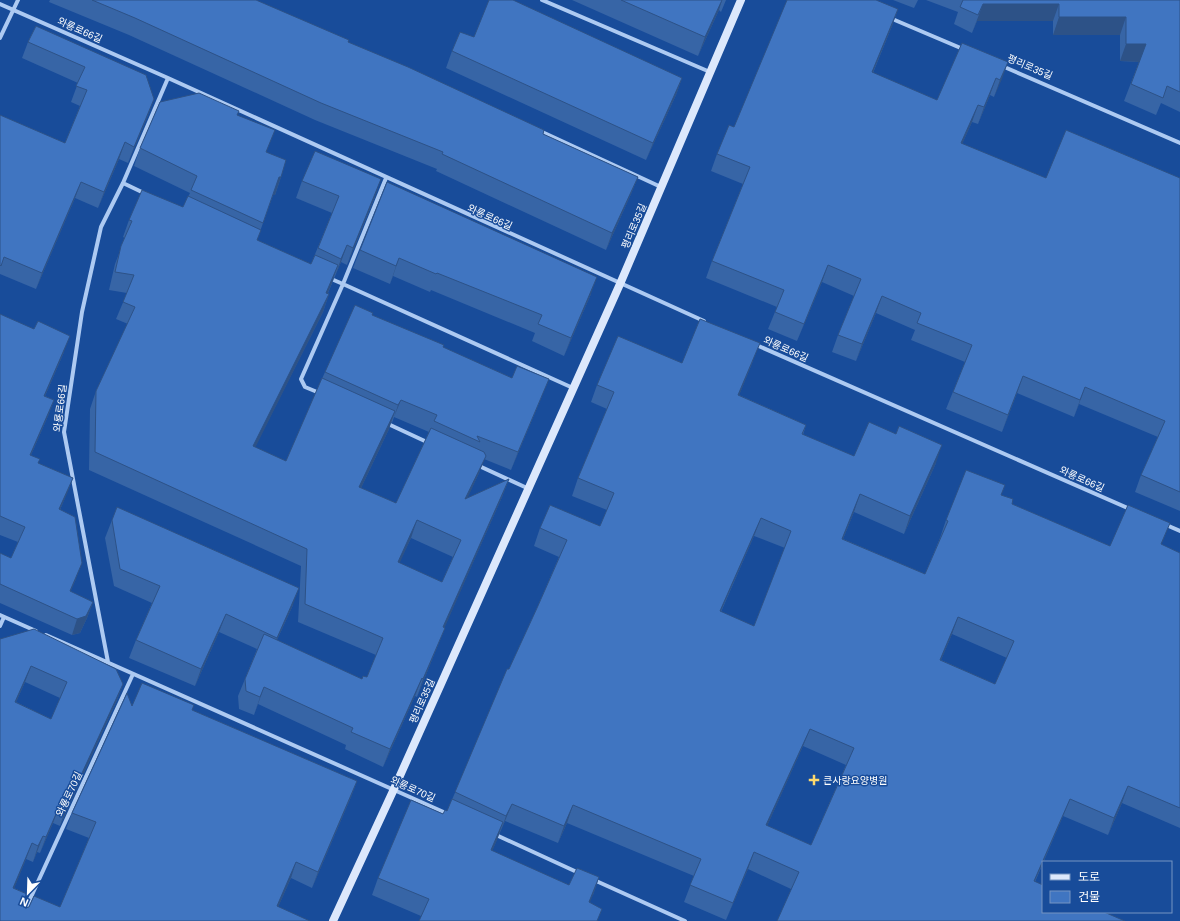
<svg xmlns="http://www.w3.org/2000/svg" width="1180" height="921" font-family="Helvetica,'Noto Sans KR',sans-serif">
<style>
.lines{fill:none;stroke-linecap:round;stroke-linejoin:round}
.street{stroke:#adcaf2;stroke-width:4}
.secondary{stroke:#dce8fc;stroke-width:8}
.wall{fill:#3765a6;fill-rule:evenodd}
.shaded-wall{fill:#2d5287}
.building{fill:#4075c1;stroke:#2d5287;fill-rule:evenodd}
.poi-dot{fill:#ffda6d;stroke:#184c9a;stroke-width:1.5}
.labels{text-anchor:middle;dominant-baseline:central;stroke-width:3;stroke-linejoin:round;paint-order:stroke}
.street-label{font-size:10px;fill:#fff;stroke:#184c9a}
.poi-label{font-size:10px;fill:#fff;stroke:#184c9a;text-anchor:start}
</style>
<rect width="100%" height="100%" fill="#184c9a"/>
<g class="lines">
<path class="street" d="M542 0 710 72
M0 4 168 78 704 321
M890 18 963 49
M0 38 18 0
M1002 66 1180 143
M540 131 661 187
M123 183 146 194
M329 278 343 284 386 178
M754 344 1130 509
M322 394 305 387 301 379 343 284 573 388
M386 423 429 443
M477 465 527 488
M1164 524 1180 531
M0 615 36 631
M0 626 4 617
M46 635 448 814
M108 662 64 432 82 312 101 227 123 183 168 78
M494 834 579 873
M594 880 685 921
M20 921 133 674"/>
<path class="secondary" d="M333 921 394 789 620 284 741 0"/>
</g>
<path class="wall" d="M50 0H256L348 42 543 134 638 177 631 194 606 250 436 171 437 169 315 120 129 35 49 2Z
M572 0H726L721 12 719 10 698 56Z
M893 0H918L914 8Z
M926 0H1180V112L1161 103 1156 115 1124 101 1139 62 1120 61V35H1053V21H977L972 33 954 24 958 12Z
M898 9 892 26 873 73 937 100 1008 62 994 97 990 95 978 124 972 122 962 144 1046 178H1180V511L1135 492 1141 475 1158 437 1079 404 1074 417 1017 393 1002 432 946 409 965 362 911 340 915 330 876 313 856 361 832 352 838 335 854 296 822 282 797 341 768 329 777 307 706 278 712 261 743 184 711 171 717 154 734 127Z
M36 26 154 99 148 115 128 163 119 159 98 208 75 198 36 289 0 274V115L65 143 80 106 71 102 78 83 22 58 28 42Z
M452 51 682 78 676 95 646 160 446 68Z
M237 115 267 152 281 177 275 195H273L257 240 311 264 332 213 296 198 302 181 375 197 347 265 341 262 328 293 329 294 323 312 255 447 286 461 325 372 372 315 444 348 542 396 511 470 484 459 479 473 467 498 509 479 502 497 444 628H445L438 645 417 697 415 696 383 767 345 749 346 745 258 704 254 715 239 709 238 696 245 679 257 649 219 632 195 686 129 658 136 640 152 603 114 586 105 538 112 520 293 605 277 640 362 679 367 677 376 655 298 622 301 566 89 470 90 409 96 391 128 324 116 319 127 293 109 290 115 264 125 238 123 237 129 220 183 207 190 193 134 166 140 148ZM394 417 429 432 396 503 361 488 389 429 391 422 392 423ZM411 538 453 557 442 582 399 563Z
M360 250 591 294 564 356 532 341 535 333 431 290 430 292 393 276 390 284 353 268Z
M0 314 64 352 45 396 54 400 48 416 31 455 38 463 73 478 60 510 76 579 70 592 93 602 87 618 80 633 72 635 0 603V553L11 558 18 542 0 535Z
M753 361 739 395 806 425 803 435 854 456 936 463 904 534 854 512 843 539 925 574 940 538 946 520 1001 495 1012 504 1110 546 1162 545 1180 553V828L1122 803 1108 835 1063 816 1035 882 791 889 748 869 726 920 684 902 694 876 567 823 558 843 505 821 492 851 569 885 599 877 593 895 421 916 372 895 378 878 447 811 509 669 537 608 559 557 534 546 540 528 600 526 607 510 572 496 578 478 607 409 591 402 597 385 682 363ZM754 536 785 548 754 626 721 612ZM952 634 1007 658 995 684 941 660ZM803 746 846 765 811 845 767 826Z
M0 639 123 684 117 700 60 826 53 823 40 853 37 852 33 862 26 859 14 888 27 894 23 906 25 908 60 907 89 838 66 829 72 813 132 706 192 710 357 781 351 797 312 888 291 878 278 907 0 921ZM25 682 60 698 51 719 16 702Z"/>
<path class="shaded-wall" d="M722 0 719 10 698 56 705 37Z
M983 4H1059L1053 21H977L972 33Z
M898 9 892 26 866 89 872 72Z
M1059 17H1126L1120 35H1053Z
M1126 44H1146L1140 62 1120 61Z
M1008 62 1002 79 994 97 1000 80Z
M682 78 676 95 646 160 653 143Z
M996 78 990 95 978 124 984 107Z
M154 99 148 115 128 163 134 147Z
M978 105 972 122 955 160 961 143Z
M125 142 119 159 98 208 104 192Z
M279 177H281L275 195H273Z
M638 177 631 194 606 250 612 233Z
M381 179 375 197 347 265 353 248Z
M81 182 75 198 36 289 42 273Z
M347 245 341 262 335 276 341 259Z
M399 258 393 276 390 284 396 266Z
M338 265 332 283 320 311 326 293Z
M828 265 822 282 797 341 804 324Z
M597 277 591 294 564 356 571 338Z
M329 294 323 312 247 464 253 446Z
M882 296 876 313 856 361 862 344Z
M70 336 64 352 38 412 44 396Z
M760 343 753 361 732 413 738 395Z
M1023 376 1017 393 1002 432 1008 415Z
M549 379 542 396 511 470 518 452Z
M1085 387 1079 404 1074 417 1080 400Z
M54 400 48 416 24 471 30 455Z
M401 400 394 417 392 423 398 405Z
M395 411 389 429 353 505 359 487Z
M942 445 936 463 904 534 910 516Z
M486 456 479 473 459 517 465 499Z
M73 478 67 494 53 525 59 509Z
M509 479 502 497 437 645 443 627Z
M860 494 854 512 836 556 842 539Z
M761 518 754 536 713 629 720 611Z
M417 520 411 538 392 580 398 562Z
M1170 523 1163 541 1154 562 1161 544Z
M82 563 76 579 64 607 70 591Z
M299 588 293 605 270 655 277 638Z
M93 602 87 618 80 633 72 635 77 619Z
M226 614 219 632 195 686 201 669Z
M958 617 952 634 934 677 940 660Z
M445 628 438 645 417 697 423 679Z
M31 666 25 682 9 718 15 702Z
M422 678 415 696 383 767 390 749Z
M123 684 117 700 60 826 65 810Z
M264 687 258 704 254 715 260 697Z
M810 729 803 746 760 842 766 825Z
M357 781 351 797 312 888 318 872Z
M1128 786 1122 803 1108 835 1114 818Z
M1070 799 1063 816 1027 899 1034 881Z
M512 804 505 821 500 833 506 816Z
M573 805 567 823 558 843 564 826Z
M59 807 53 823 40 853 46 837Z
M503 822 497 840 485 868 491 850Z
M43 836 37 852 33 862 38 846Z
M32 843 26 859 8 904 13 888Z
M754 852 748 869 726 920Z
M296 862 291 878 272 921 277 906Z
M599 877 593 895 583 919 589 902Z"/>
<path class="building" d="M92 0H256L349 40 348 42 408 67 544 130 543 134 638 177 612 233 442 154 443 152 321 103 135 18Z
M489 0H513L682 78 653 143 452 51 460 32 474 37Z
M621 0H722L705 37Z
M787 0H876L898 9 872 72 937 100 962 43 1008 62 1000 80 996 78 984 107 978 105 961 143 1046 178 1066 130 1180 178V492L1141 475 1165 421 1085 387 1080 400 1023 376 1008 415 953 392 972 345 917 323 921 313 882 296 862 344 838 335 861 279 828 265 804 324 775 312 784 290 712 261 750 167 717 154 729 125 734 127Z
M963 0H1180V92L1167 86 1163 98 1131 84 1146 44H1126V17H1059V4H983L978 15 960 7Z
M36 26 146 75 154 99 134 147 125 142 104 192 81 182 42 273 4 257 1 266 0 265V115L65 143 87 90 76 86 85 67 28 42Z
M199 93 239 111 237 115 275 130 266 152 286 160 281 177H279L263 223 191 190 197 176 140 148 160 102Z
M315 151 381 179 353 248 347 245 341 259 318 248 339 196 302 181Z
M387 182 597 277 571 338 538 324 542 315 437 273 436 274 399 258 396 266 360 250Z
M142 190 183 207 188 196 261 230 257 240 311 264 315 255 338 265 326 293 329 294 253 446 286 461 322 378 395 411 359 487 396 503 431 428 484 452 486 456 465 499 509 479 443 627 445 628 423 679 422 678 390 749 351 732 353 728 264 687 260 697 246 691 245 679 264 634 362 679 363 676 367 677 383 638 305 604 307 549 95 452 96 391 135 307 123 302 134 275 115 272 121 246 132 221 129 220ZM417 520 461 540 442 582 398 562Z
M355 305 373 313 372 315 444 345 443 347 512 378 517 366 549 379 518 452 477 436 480 442 434 421 437 415 401 400 398 405 325 372Z
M0 314 34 329 38 321 70 336 44 396 54 400 30 455 40 459 38 463 73 478 59 509 75 517 82 563 70 591 93 602 86 616 77 619 0 584V553L11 558 25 527 0 516Z
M700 319 760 343 738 395 806 425 802 434 854 456 869 422 896 434 899 426 942 445 910 516 860 494 842 539 925 574 948 521 946 520 966 470 1005 485 1001 495 1013 499 1012 504 1110 546 1128 505 1170 523 1161 544 1180 553V808L1128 786 1114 818 1070 799 1034 881 1043 885V912H1104L1125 921H777L799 872 754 852 733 903 690 885 701 859 573 805 564 826 512 804 506 816 455 792 507 669H509L537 608 567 540 540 528 550 505 600 526 614 493 578 478 614 392 597 385 618 336 682 363ZM761 518 791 531 754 626 720 611ZM958 617 1014 641 995 684 940 660ZM810 729 854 748 811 845 766 825Z
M117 507 299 588 277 638 226 614 201 669 136 640 160 586 120 569 112 520Z
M34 629 116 669 123 684 65 810 59 807 46 837 43 836 38 846 32 843 13 888 27 894 22 905 25 908 29 907 34 896 60 907 96 822 72 813 127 693 132 706 142 683 194 705 192 710 357 781 318 872 296 862 277 906 310 921H0V639ZM31 666 67 682 51 719 15 702Z
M452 799 503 822 491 850 569 885 577 868 599 877 589 902 602 909 597 921H419L429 899 378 878 411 800 443 814 445 810 447 811Z"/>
<path class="poi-dot" d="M812 774h4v4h4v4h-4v4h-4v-4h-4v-4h4z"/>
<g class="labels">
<g class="street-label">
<text transform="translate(80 30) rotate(24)">와룡로66길</text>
<text transform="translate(1030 67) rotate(23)">평리로35길</text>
<text transform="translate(490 217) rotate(24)">와룡로66길</text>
<text transform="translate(634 226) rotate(-67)">평리로35길</text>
<text transform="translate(786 349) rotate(24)">와룡로66길</text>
<text transform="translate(60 408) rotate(-83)">와룡로66길</text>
<text transform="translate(1082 479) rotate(24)">와룡로66길</text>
<text transform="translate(422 701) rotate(-66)">평리로35길</text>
<text transform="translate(413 789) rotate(24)">와룡로70길</text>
<text transform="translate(69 794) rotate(-65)">와룡로70길</text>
</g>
<g class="poi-label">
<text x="823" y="780">큰사랑요양병원</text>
</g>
</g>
<rect x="1042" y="861" width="130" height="52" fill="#184c9a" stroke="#7494c2"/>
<rect x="1050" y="874" width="20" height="6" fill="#dce8fc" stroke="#7494c2"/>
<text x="1078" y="881" font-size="12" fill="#ffffff">도로</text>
<rect x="1050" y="891" width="20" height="12" fill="#4075c1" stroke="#7494c2"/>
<text x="1078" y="901" font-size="12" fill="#ffffff">건물</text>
<g transform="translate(28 893) rotate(203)" stroke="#184c9a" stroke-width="3" paint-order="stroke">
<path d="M0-3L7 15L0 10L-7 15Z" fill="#ffffff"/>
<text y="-6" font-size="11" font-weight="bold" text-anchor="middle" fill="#ffffff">N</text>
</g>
</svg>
